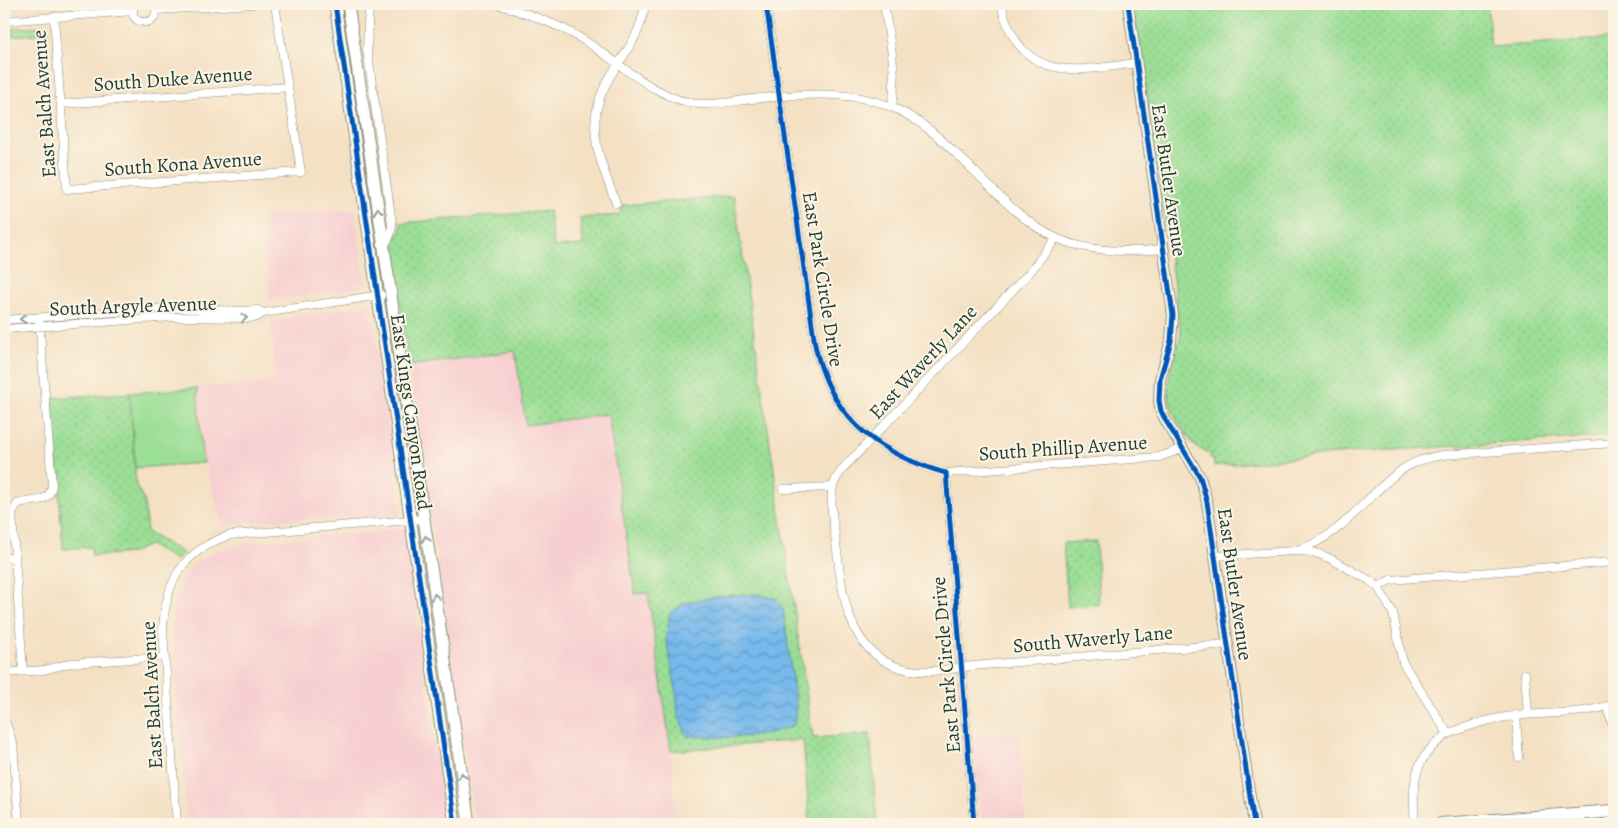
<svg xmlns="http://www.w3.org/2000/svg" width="1618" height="828" font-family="Alegreya,serif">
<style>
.built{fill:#f7cfd0}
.green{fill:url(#green-dots);stroke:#5d8e65}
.pitch{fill:#9bde96;stroke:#5d8e65}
.water{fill:url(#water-waves);stroke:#4b7b90}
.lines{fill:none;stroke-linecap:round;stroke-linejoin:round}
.minor-casing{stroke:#8a8f7c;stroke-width:9}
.tertiary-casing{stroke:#8a8f7c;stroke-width:12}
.secondary-casing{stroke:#8a8f7c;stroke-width:13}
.primary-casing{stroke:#8a8f7c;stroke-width:14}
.minor{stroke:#fff;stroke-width:8}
.tertiary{stroke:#fff;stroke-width:10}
.secondary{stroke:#fff;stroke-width:11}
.primary{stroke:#fff;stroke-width:12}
.cycleway-casing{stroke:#fcf5e5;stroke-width:8}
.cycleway{stroke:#0057b8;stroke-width:5}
.oneway{stroke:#8f9e9a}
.labels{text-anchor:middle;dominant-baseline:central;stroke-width:4;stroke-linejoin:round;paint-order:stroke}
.street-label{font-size:20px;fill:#1f3d34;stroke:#fcf5e5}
</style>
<defs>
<pattern id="green-dots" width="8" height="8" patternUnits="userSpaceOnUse" patternTransform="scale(1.25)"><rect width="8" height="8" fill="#9bde96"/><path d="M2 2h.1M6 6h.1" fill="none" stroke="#85bf82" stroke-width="1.8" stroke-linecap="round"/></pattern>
<pattern id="water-waves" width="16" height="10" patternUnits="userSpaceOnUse" patternTransform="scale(1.25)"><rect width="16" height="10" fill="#77b9ec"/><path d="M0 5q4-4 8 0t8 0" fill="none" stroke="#6198c0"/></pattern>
</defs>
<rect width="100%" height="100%" fill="#fcf5e5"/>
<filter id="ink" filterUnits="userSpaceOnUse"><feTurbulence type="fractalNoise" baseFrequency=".02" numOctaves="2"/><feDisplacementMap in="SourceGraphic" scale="10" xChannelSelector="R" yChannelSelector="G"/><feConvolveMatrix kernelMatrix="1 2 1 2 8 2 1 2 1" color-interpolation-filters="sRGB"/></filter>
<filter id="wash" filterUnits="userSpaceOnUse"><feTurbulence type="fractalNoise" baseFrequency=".0096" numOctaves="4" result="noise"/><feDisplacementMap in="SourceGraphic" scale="20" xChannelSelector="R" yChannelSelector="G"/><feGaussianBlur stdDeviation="1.12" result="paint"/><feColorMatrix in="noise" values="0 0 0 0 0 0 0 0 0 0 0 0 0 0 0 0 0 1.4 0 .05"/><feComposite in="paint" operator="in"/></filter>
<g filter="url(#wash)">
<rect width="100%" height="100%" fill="#f4e1c4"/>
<path class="built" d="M355 209 366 287 269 301 263 216Z
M367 305 370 308 376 343 401 510 398 515 266 521 240 523 224 527 202 455 197 388 275 382 271 321Z
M515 351 526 425 608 413 635 594 648 593 671 751 676 824H475L409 366Z
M400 529 405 533 446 824H187L172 626 174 601 181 580 196 562 216 551 236 544Z
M1019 732 1026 824H981L974 736Z"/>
<path class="green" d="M1134 4H1487L1491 47 1614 38V436L1347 453 1214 466 1213 459 1209 457 1211 454C1206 451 1200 450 1197 447 1192 445 1188 436 1185 432 1158 397 1169 373 1181 335Z
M45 26 48 28V33L4 37V29Z
M734 196 813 738 870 734 877 824H810L803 740 671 751 648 593 635 594 608 414 526 425 515 351 409 366 392 245 400 231 401 223 549 211 554 247 583 245 580 218 619 215 623 205Z
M130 393 136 485 144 500 147 532 183 553 176 560 149 545 132 553 92 556 91 547 63 549 52 398Z
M1096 541 1099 605 1068 607 1063 543Z"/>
<path class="pitch" d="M197 388 202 455 204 463 135 468 130 393Z"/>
<path class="water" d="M755 594 775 598 783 608 796 707 794 725C761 739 723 738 687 736L678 714 676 690 666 638 670 613 684 603 719 596Z"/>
</g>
<g filter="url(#ink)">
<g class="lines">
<g class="minor-casing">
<path id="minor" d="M135 4C123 28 166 28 154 4
M303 4H322
M369 4 367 49 392 223C392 233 389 239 383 247
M497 4C524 13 550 21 575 35 612 55 656 101 699 104 717 105 735 101 752 99 802 94 858 88 904 113 928 126 946 144 966 163 993 189 1020 221 1056 238 1087 252 1129 253 1164 249
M766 4 815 345C827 401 857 437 909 460 921 465 933 470 946 473L974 824
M884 4C889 38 898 73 892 107
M1001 4C1020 83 1073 72 1136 63
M156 10 253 4
M54 17 67 189 301 172 275 4
M4 21 133 11
M61 104 288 87
M616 203C597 153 581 118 615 69 629 48 642 30 645 4
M1056 238 1030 272 860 451C850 461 837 472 833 487 829 505 834 525 836 543 842 588 845 647 895 666 921 676 947 669 973 666L1228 644
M4 320 172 308 241 311 258 310 263 313
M4 329 173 317 248 318 257 317 263 313 381 295
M946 473 1159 457 1182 449
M783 489 833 487
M1300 549C1345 535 1366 494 1403 469 1415 461 1430 457 1443 455L1614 443
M1216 556 1295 551 1313 552 1329 558 1369 580 1378 587 1393 613 1403 663 1448 734C1412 758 1412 784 1415 824
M4 558 15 557
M1378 587 1390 580 1614 562
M23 671 12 514 17 504C32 498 49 506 52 485L39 318
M4 673 44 670 71 663 165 657
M1525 674 1528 714
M1607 706 1614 731
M1516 715 1519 757
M4 718 13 744 19 824
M1448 734C1470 725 1491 718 1515 716 1548 712 1583 715 1614 704
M177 824 163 631C165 582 182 551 230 535L423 519"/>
</g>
<g class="tertiary-casing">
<path id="tertiary" d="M1128 4 1173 315 1171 341 1160 379 1159 401 1161 411 1166 421 1200 477 1207 502 1254 824"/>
</g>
<g class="secondary-casing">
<path id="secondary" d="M335 4 455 824
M348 4 469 824"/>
</g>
<g class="primary-casing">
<path id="primary" d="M1441 824 1614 811
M1607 824H1614"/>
</g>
<use href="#minor" class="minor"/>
<use href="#tertiary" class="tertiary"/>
<use href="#secondary" class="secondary"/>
<use href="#primary" class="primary"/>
<g class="cycleway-casing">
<path id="cycleway" d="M335 4 455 824
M766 4 815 345C827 401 857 437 909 460 921 465 933 470 946 473L974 824
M1128 4 1173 315 1171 341 1160 379 1159 401 1161 411 1166 421 1200 477 1207 502 1254 824"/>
</g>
<use href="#cycleway" class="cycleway"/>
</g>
<defs><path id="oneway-chevron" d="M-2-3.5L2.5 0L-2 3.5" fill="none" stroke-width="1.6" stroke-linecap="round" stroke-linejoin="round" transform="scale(1.25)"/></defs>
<g class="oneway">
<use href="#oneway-chevron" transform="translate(378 211) rotate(-98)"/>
<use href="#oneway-chevron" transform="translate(244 318) rotate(-3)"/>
<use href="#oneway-chevron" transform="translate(23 319) rotate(177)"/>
<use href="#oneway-chevron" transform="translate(426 539) rotate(-98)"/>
<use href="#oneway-chevron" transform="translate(435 597) rotate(-98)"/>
<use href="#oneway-chevron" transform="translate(462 776) rotate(-99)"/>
</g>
</g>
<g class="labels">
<g class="street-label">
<text transform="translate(173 79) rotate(-4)">South Duke Avenue</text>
<text transform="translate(44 104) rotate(-94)">East Balch Avenue</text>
<text transform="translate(183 164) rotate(-4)">South Kona Avenue</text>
<text transform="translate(1169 180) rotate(82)">East Butler Avenue</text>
<text transform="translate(823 279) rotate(81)">East Park Circle Drive</text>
<text transform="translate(133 306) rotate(-2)">South Argyle Avenue</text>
<text transform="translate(923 362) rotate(-47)">East Waverly Lane</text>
<text transform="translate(411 412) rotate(82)">East Kings Canyon Road</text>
<text transform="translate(1063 448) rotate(-4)">South Phillip Avenue</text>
<text transform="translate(1235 584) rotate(82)">East Butler Avenue</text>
<text transform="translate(1093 639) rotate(-5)">South Waverly Lane</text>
<text transform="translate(946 665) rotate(-95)">East Park Circle Drive</text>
<text transform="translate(152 695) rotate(-93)">East Balch Avenue</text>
</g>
</g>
<rect width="1618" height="828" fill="none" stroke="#fcf5e5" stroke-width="20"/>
</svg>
